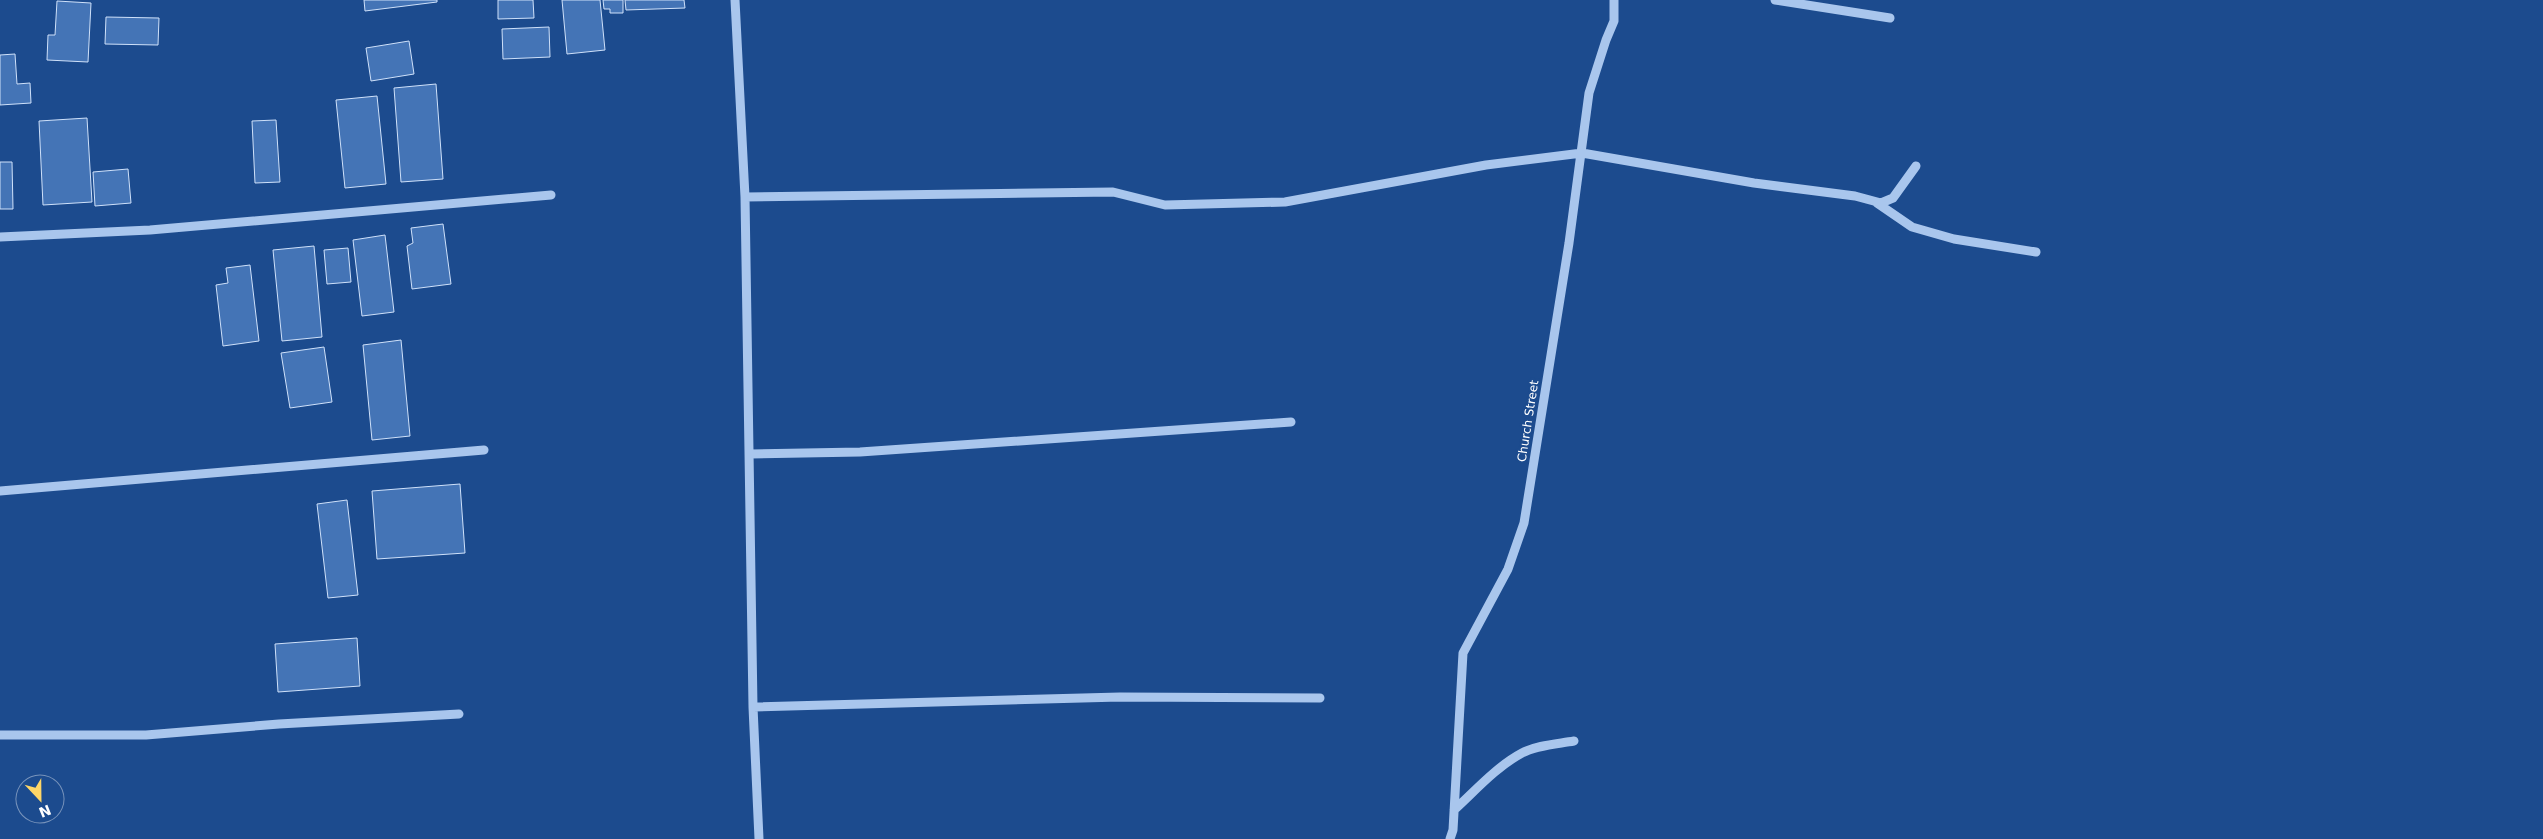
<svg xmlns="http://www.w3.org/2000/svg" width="2543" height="839" font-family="'DejaVu Sans',sans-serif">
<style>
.building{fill:#4474b6;stroke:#cfe1fa}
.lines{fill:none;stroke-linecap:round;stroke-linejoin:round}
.minor{stroke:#a9c6ed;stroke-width:9}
.labels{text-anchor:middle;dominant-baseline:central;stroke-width:5;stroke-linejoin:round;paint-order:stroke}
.street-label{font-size:12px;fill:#fff;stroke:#1c4b8e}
</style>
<rect width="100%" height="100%" fill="#1c4b8e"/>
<path class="building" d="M364 0H437V2L365 11Z
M498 0H533L534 18 498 19Z
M562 0H600L605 50 567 54Z
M603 0H623V13H610V9H604Z
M625 0H684L685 8 626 10Z
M57 1 91 3 88 62 47 60 48 35H55Z
M106 17 159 18 158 45 105 44Z
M549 27 550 57 503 59 502 29Z
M409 41 414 74 371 81 366 48Z
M15 54 17 84 30 83 31 103 0 105V55Z
M436 84 443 179 401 182 394 88Z
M377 96 386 184 345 188 336 100Z
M87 118 92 202 43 205 39 121Z
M276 120 280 182 255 183 252 121Z
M0 162H12L13 209H0Z
M128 169 131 203 95 206 93 172Z
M443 224 451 284 412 289 407 246 413 243 411 228Z
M385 235 394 312 362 316 353 240Z
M314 246 322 337 282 341 273 250Z
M348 248 351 282 327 284 324 250Z
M250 265 259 341 223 346 216 285 228 283 226 268Z
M401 340 410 436 372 440 363 345Z
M324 347 332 402 290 408 281 353Z
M460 484 465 553 377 559 372 491Z
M347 500 358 595 328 598 317 504Z
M357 638 360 686 278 692 275 644Z"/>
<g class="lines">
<path class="minor" d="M735 0 745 197 753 707 759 839
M1775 0 1890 18
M745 197 1113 192 1165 205 1285 202 1486 165 1582 153 1754 183 1855 196 1881 203 1893 198 1916 166
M1877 203 1912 227 1954 239 2036 252
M0 237 150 230 551 195
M751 454 860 452 1291 422
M0 491 484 450
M753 707 1120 697 1320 698
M0 735H146L279 724 459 714
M1454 810C1475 791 1496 767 1522 753 1537 745 1557 744 1574 741
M1450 839 1453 830 1463 653 1508 569 1524 523 1569 243 1589 93 1606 40 1614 21V0"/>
</g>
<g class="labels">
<g class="street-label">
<text transform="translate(1528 421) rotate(-81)">Church Street</text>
</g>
</g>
<g transform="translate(40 799) rotate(158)"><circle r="24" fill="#1c4b8e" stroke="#7793bb"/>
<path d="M0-4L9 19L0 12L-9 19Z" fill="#fed667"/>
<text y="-8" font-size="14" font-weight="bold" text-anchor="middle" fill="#ffffff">N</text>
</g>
</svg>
